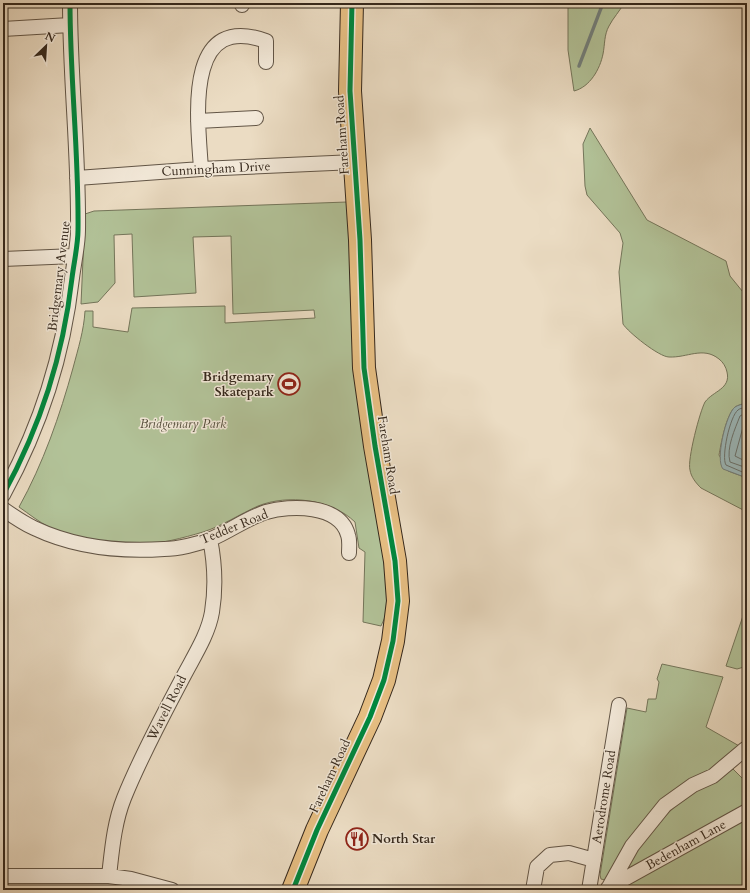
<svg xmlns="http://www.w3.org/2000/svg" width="750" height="893" font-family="Cardo,serif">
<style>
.green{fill:#b2c298;stroke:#74755a}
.water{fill:#9bb9bc;stroke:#727f7c}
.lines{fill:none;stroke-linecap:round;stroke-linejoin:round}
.shore{stroke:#68706c;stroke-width:1}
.stream{stroke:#727f7c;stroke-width:3.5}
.street-casing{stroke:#625546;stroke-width:16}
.primary-casing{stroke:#35281c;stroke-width:24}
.street{stroke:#f2e8d8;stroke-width:14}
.primary{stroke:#e6be82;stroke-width:22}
.cycleway-casing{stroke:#f2e8d8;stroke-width:8}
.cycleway{stroke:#00873e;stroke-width:5}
.labels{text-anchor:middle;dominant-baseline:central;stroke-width:3;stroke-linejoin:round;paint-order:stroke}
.street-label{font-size:13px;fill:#35281c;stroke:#f2e8d8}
.poi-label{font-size:13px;font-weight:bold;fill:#35281c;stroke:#f2e8d8;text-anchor:end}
.park-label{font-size:13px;font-style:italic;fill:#544e3b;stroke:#f2e8d8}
</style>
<rect width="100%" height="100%" fill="#ebdcc3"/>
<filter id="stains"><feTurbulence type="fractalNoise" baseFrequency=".005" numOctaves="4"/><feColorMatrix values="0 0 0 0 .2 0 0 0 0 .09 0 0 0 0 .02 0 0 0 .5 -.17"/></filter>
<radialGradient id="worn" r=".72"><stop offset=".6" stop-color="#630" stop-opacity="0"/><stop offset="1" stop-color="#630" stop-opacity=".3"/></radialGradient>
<path class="green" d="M568 3H624C620 11 613 18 609 26 604 35 605 44 603 54 600 69 590 87 574 91L568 50Z
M590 128 647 220 726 261 730 276 747 297V403C743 404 738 405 735 407 726 415 721 444 719 455L728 471 747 478V512L701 488C696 483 691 477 690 470 687 460 700 411 705 402 713 391 731 389 727 372 726 367 723 362 719 359 703 346 687 358 669 357 659 357 628 332 623 324L619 272 623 243 620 233 587 195 585 186 583 144Z
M347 202 389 608 381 626 363 622 365 552 359 548 355 522C331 499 288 494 258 506 240 514 222 526 203 532 183 538 160 544 138 545 113 546 72 538 49 527 39 522 29 514 19 507 43 464 60 415 73 368 78 349 84 330 85 311H93V327L128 332 132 308 225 306V323L315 318 314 310 233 314 231 236 193 237 196 293 134 297 132 234 114 235 115 283 98 302 81 304 85 214 94 211Z
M747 604V663L744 667 737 669 726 666Z
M662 664 723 677 706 727 741 747 716 769 696 777 605 880 601 879 600 875 627 708 646 712 648 699H656L659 682 657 679Z
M733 769 747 783V805L630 870 626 866C644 840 664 813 690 794 703 784 719 777 733 769Z
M747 816V890H612Z"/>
<path class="water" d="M747 403V478L723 469C715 460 726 414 735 407 738 405 743 404 747 403Z"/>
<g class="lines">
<path class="shore" d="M747 407C744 408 740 408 738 410 730 416 721 457 726 465L747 474
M747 412 740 416C735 429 726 448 730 462L747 468
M747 418 745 420 735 456 747 462"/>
<path class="stream" d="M579 66 603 3"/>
<g class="street-casing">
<path id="street" d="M242 3V5
M3 29 70 25
M198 121 256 118
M201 169C198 121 183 11 266 41V62
M77 178 201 169 355 162
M3 259 75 256
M3 495C41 425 63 356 72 278 74 262 78 245 78 230 79 154 70 79 70 3
M3 509C13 516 23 523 34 528 74 547 120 552 164 549 178 549 198 544 211 539 230 531 247 518 266 512 290 505 340 504 348 535 350 540 349 548 349 553
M3 876H109L131 879 172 890
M109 876C112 850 114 823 124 798 140 758 161 719 181 681 192 659 208 636 212 612 216 587 215 564 210 539
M609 887 632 846 665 805 693 785 713 776 745 749
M608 888 747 811
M533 890 537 867 550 855 569 853 594 860
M589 890 619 705"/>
</g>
<g class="primary-casing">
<path id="primary" d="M293 890 317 830 370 717 384 680 393 641 398 601 395 561 375 446 364 368 360 240 350 91 352 3"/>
</g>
<use href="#street" class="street"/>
<use href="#primary" class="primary"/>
<g class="cycleway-casing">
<path id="cycleway" d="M3 495C41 425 63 356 72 278 74 262 78 245 78 230 79 154 70 79 70 3
M293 890 317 830 370 717 384 680 393 641 398 601 395 561 375 446 364 368 360 240 350 91 352 3"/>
</g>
<use href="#cycleway" class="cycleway"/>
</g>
<defs>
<g id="stadium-ring" transform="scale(1.15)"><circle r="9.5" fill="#f2e8d8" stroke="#8f2418" stroke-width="1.5"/><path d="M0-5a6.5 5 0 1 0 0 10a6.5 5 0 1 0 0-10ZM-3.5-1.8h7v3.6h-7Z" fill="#8f2418"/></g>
<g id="restaurant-ring" transform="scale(1.15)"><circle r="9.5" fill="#f2e8d8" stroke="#8f2418" stroke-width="1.5"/><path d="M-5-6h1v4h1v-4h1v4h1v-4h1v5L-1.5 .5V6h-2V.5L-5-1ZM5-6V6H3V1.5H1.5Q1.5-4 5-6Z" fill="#8f2418"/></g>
</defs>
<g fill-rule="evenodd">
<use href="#stadium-ring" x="289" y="384"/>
<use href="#restaurant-ring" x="357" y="839"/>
</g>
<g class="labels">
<g class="street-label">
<text transform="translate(342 135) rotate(-94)">Fareham Road</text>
<text transform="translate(216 169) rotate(-3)">Cunningham Drive</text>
<text transform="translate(59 276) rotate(-83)">Bridgemary Avenue</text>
<text transform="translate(388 455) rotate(81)">Fareham Road</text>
<text transform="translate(234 527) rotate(-22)">Tedder Road</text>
<text transform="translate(167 708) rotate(-63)">Wavell Road</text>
<text transform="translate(330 776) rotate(-65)">Fareham Road</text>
<text transform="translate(604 797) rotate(-81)">Aerodrome Road</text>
<text transform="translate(686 845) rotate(-29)">Bedenham Lane</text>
</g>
<g class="poi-label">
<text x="274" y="377">Bridgemary<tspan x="274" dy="15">Skatepark</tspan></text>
<text x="372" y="839" text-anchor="start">North Star</text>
</g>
<g class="park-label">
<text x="183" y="424">Bridgemary Park</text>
</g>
</g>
<rect width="750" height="893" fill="none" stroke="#ebdcc3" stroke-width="16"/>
<rect x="4" y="4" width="742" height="885" fill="none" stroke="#35281c" stroke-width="2"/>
<rect x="8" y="8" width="734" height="877" fill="none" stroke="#35281c"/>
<g transform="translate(46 46) rotate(25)" stroke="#f2e8d8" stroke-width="3" paint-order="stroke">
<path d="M0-3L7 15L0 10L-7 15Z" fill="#35281c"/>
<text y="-6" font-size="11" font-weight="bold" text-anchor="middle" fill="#35281c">N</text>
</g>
<rect width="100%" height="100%" filter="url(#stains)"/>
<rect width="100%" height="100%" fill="url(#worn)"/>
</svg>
